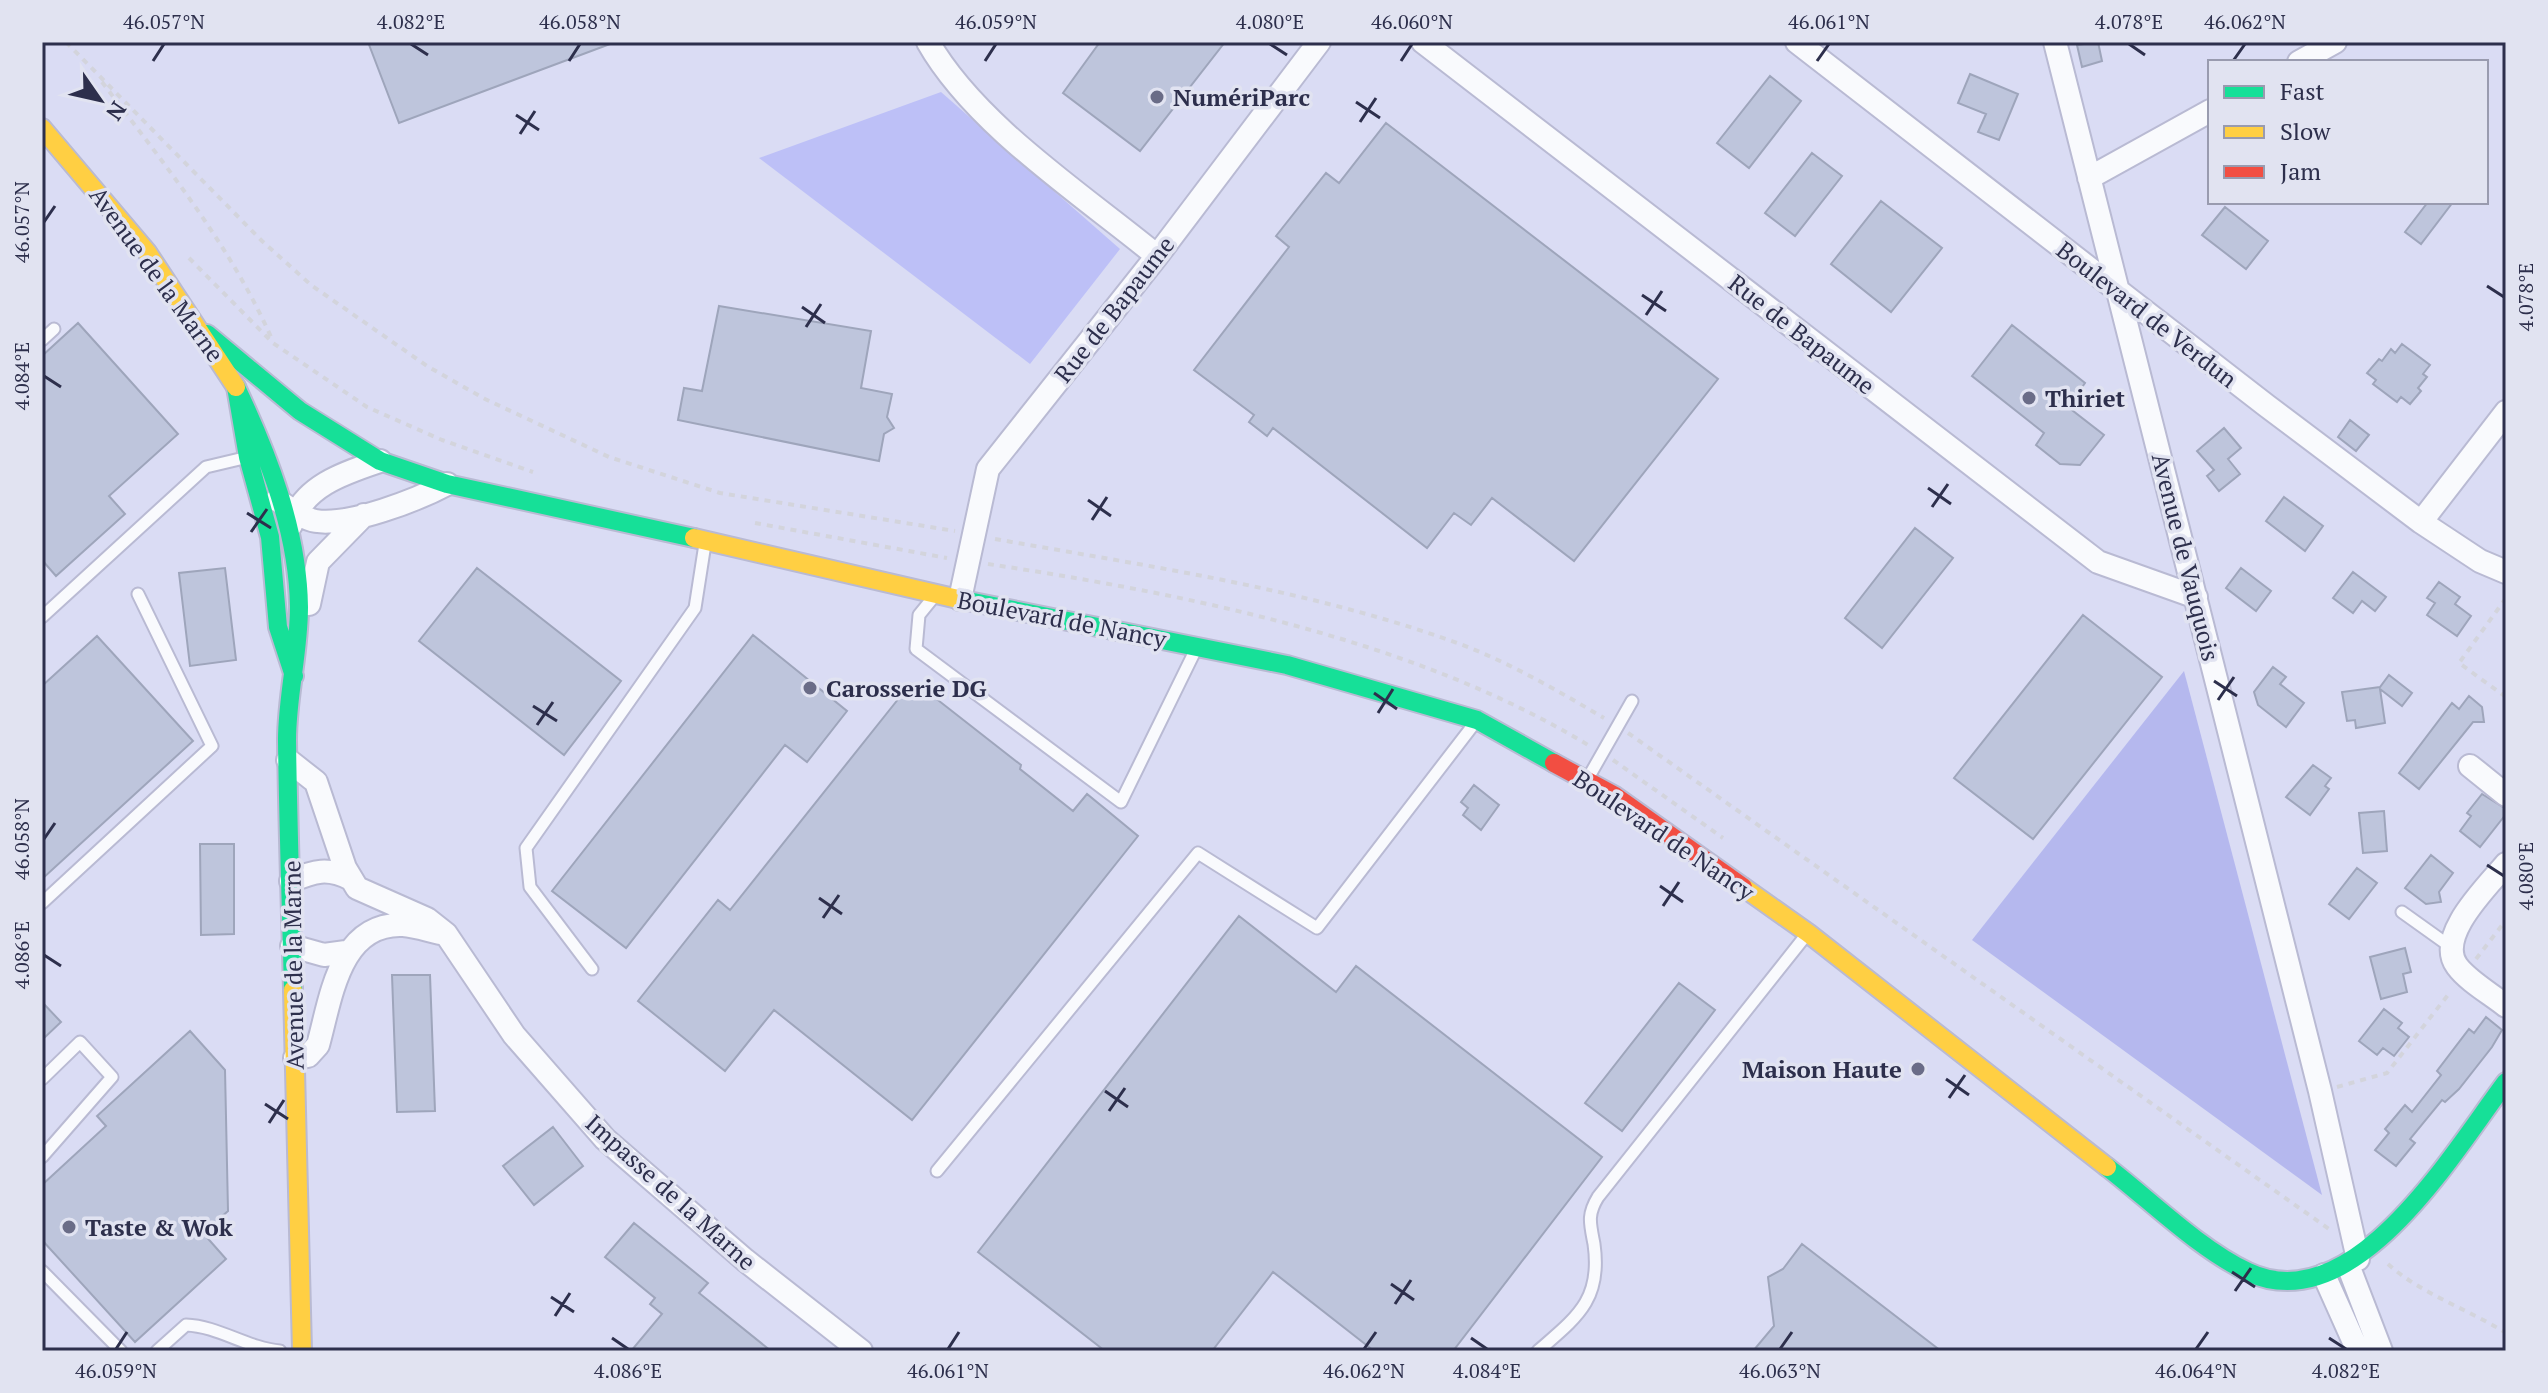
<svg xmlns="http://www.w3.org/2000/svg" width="2548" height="1393" font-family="'PT Serif',serif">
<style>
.green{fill:#bdc0f7}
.forest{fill:#b5b8ee}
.building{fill:#bec5dc;stroke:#9ea5bb;stroke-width:2}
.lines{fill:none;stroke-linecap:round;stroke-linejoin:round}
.lane-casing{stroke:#b9bad3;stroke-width:15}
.street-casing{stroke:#b9bad3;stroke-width:26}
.fast-casing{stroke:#b9bad3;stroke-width:22}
.slow-casing{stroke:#b9bad3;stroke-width:22}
.jam-casing{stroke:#b9bad3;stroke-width:22}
.path{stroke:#d3d4dc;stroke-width:4;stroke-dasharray:6 6;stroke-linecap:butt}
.lane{stroke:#f9fafd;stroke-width:11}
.street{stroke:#f9fafd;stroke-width:22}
.fast{stroke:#16e098;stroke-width:18}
.slow{stroke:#ffcf43;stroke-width:18}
.jam{stroke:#f24e42;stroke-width:18}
.ticks{fill:none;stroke:#2d2f4c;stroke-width:3}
.poi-dot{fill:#6a6c87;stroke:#e1e3f1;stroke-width:3}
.labels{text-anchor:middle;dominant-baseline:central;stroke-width:7;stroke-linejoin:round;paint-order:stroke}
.poi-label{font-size:24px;font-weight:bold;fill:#2d2f4c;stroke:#e1e3f1;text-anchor:start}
.street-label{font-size:24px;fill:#2d2f4c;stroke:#e1e3f1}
.neatline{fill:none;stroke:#2d2f4c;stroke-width:3}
.ticks-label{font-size:20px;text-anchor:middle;fill:#2d2f4c}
</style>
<rect width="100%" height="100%" fill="#dadcf4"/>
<path class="green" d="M941 92 1120 249 1030 364 759 158Z"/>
<path class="forest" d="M2184 671 2322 1195 1972 940Z"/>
<path class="building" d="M368 42H610V44L399 123Z
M1100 42H1225L1140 151 1063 93Z
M2098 42 2102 61 2082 67 2077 45Z
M1970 74 2018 94 1999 140 1978 132 1986 114 1958 103Z
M1770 76 1801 101 1749 168 1717 143Z
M1386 123 1718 379 1574 561 1492 498 1471 525 1454 513 1427 548 1273 428 1267 436 1249 422 1254 415 1194 370 1289 247 1276 236 1326 173 1339 183Z
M1812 153 1842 176 1795 236 1765 213Z
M1881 201 1942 248 1891 312 1831 264Z
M2428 202H2453L2421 244 2405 232Z
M2225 207 2268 241 2246 269 2202 235Z
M719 306 871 331 861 388 892 394 887 417 894 428 884 434 879 461 678 420 684 388 702 391Z
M78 323 178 434 109 496 125 514 56 576 42 560V356Z
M2012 325 2085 383 2068 407 2104 435 2080 465 2060 464 2036 445 2044 433 1972 376Z
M2402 344 2430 365 2423 374 2427 377 2418 388 2421 391 2410 404 2401 397 2397 402 2373 384 2376 380 2367 373 2379 359 2382 361 2391 349 2395 353Z
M2350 420 2369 435 2356 451 2338 437Z
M2224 428 2241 448 2228 459 2240 474 2219 491 2207 476 2214 470 2197 451Z
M2284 497 2323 526 2305 551 2266 521Z
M1915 528 1953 558 1882 648 1845 618Z
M225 568 236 660 190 666 179 573Z
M477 568 621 681 564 755 419 641Z
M2241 568 2271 591 2256 611 2226 588Z
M2353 572 2386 597 2375 611 2362 601 2353 613 2333 598Z
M2439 582 2460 597 2455 604 2471 616 2457 636 2427 615 2435 603 2427 598Z
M2083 615 2162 677 2033 839 1954 778Z
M753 635 847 711 807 762 785 745 626 948 552 891Z
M97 636 193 741 42 879V686Z
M2273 667 2286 677 2280 684 2304 703 2286 727 2258 705 2254 692Z
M2389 675 2412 693 2402 706 2380 689 2385 723 2356 728 2355 720 2347 721 2342 692 2380 687Z
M911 683 918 688 920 686 1021 765 1020 769 1073 811 1087 794 1138 836 912 1120 774 1010 725 1071 638 1001 718 900 730 910Z
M2469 696 2482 707 2484 722H2473L2419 789 2399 773 2452 703 2459 709Z
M2313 765 2331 778 2325 786 2329 789 2310 815 2286 797Z
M1474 785 1499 805 1481 830 1463 815 1468 808 1461 802Z
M2482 794 2506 809V814L2480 847 2460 831 2471 816 2467 813Z
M2384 811 2387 851 2363 853 2359 813Z
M200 844H234V934L201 935Z
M2431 855 2453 873 2439 892 2441 902 2426 904 2405 888Z
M2357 868 2377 883 2349 919 2329 904Z
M1239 916 1336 992 1356 966 1602 1157 1453 1351H1374L1273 1272 1212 1351H1105L978 1252Z
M2405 948 2411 972 2403 974 2407 992 2381 999 2370 957Z
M392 975H430L435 1111 397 1112Z
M1679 983 1715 1010 1622 1131 1585 1103Z
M42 1002 61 1022 42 1040Z
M2384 1009 2402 1023 2398 1028 2409 1037 2394 1056 2383 1048 2377 1055 2359 1041Z
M2486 1017 2502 1030 2492 1047 2459 1089 2445 1102 2442 1100 2410 1139 2415 1143 2396 1166 2375 1150 2389 1133 2385 1129 2405 1105 2412 1112 2441 1075 2437 1071 2469 1029 2474 1033Z
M190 1031 225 1070 228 1211 203 1233 226 1259 135 1342 42 1240V1185L106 1126 97 1116Z
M553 1127 583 1166 534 1205 503 1166Z
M634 1223 708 1283 699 1293 771 1351H631L662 1314 650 1304 655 1298 605 1257Z
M1802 1244 1941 1351H1753L1774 1326 1768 1277 1783 1269Z"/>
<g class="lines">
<g class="lane-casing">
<path id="lane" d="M42 340 54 329
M932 599 919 615 916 649 1121 802 1195 651
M42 617 206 467 244 458
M1587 780 1632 701
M42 903 212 746 138 594
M2402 912 2451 947
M592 969 530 887 526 848 695 608 705 544
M42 1079 80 1042 112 1077 42 1157
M937 1171 1198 853 1317 928 1474 724
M42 1271 121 1351
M157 1351 186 1325C218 1326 247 1348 280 1351
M1538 1351C1577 1317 1602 1300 1594 1244 1590 1223 1587 1215 1598 1197L1807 934"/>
</g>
<g class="street-casing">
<path id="street" d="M928 42C975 125 1083 195 1157 256
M1423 42 2098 562 2196 597
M1797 42 2267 406 2421 522 2480 561 2506 572
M2055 42 2320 1091 2358 1259
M2299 62 2335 42
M2089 178 2210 111
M277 500C288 507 303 519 316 521 350 526 417 500 447 484
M2421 522 2506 412
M291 525C303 486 344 473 380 461
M960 599 988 469 1157 256 1319 42
M309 604 318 562 364 515
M288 760 316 782 345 868 357 888 427 919 446 934C433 932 417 926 403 925 339 922 331 999 318 1045L308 1056 295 1058
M2470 766 2506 795
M2506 864C2488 886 2435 936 2457 966 2468 981 2491 994 2506 1006
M291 881C314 871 328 867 351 879
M446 934 514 1035 605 1139 745 1260 861 1351
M292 946 324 955 346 952
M2348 1265 2381 1351
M2324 1275 2358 1351"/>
</g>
<g class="fast-casing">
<path id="fast" d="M207 334 300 411 380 461 447 484 694 538
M958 599 1287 665 1477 720 1554 763
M293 990C291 907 288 823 287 740 287 696 299 652 299 607 298 531 268 455 236 387L248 457 270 537 278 627 294 676
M2107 1167C2150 1200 2199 1249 2248 1272 2354 1322 2453 1152 2506 1082"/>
</g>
<g class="slow-casing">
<path id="slow" d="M42 128 147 252 236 387
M694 538 958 599
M1743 887 1808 933 2107 1167
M293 990 302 1351"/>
</g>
<g class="jam-casing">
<path id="jam" d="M1554 763 1615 796 1743 887"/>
</g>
<path class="path" d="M66 42 262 241 311 285 427 366 485 399 609 457 720 493 955 531
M102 82C164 164 229 243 271 337
M189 258 273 343 367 407 442 440 533 472
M755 523 947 558
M995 539C1147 566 1300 588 1446 639 1502 658 1553 688 1604 718
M988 564C1187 594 1415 640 1588 745
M2506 598 2459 663 2506 697
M1628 733 2329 1229
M1613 760 1723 838
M2476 959 2506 920
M2337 1087 2387 1073 2451 991
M2388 1264C2421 1294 2468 1309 2506 1333"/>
<use href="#lane" class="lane"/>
<use href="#street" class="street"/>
<use href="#fast" class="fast"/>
<use href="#slow" class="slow"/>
<use href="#jam" class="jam"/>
</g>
<path class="ticks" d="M411 44 428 55M1270 44 1287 55M2129 44 2145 55M153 61 164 44M569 61 580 44M985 61 996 44M1401 61 1412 44M1817 61 1829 44M2233 61 2245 44M1356 102 1380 118M516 115 539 130M1360 122 1376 98M520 134 535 111M44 222 55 206M2487 286 2504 297M1642 295 1666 311M802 307 825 323M1646 315 1662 291M806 327 821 304M44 376 61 387M1928 488 1951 504M1088 500 1111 516M1932 507 1948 484M247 513 271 528M1092 520 1107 497M251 532 267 509M2214 681 2237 696M1374 693 1397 709M2218 700 2234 677M533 706 557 721M1378 713 1393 689M537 725 553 702M44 839 55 823M2487 865 2504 876M1660 886 1683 902M819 898 842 914M1663 906 1679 882M823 918 839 895M44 955 61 966M1946 1079 1969 1095M1105 1091 1128 1107M1949 1098 1965 1075M265 1104 288 1119M1109 1111 1125 1088M269 1123 284 1100M2232 1272 2255 1287M1391 1284 1414 1300M2235 1291 2251 1268M551 1297 574 1312M1395 1304 1411 1280M555 1316 570 1293M612 1338 628 1349M1471 1338 1487 1349M2329 1338 2346 1349M116 1349 127 1332M948 1349 959 1332M1364 1349 1376 1332M1780 1349 1792 1332M2196 1349 2208 1332"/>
<g class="poi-dot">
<circle cx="1157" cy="97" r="8"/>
<circle cx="2029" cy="398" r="8"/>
<circle cx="810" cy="688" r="8"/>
<circle cx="1918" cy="1069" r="8"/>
<circle cx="69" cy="1227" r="8"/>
</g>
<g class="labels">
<g class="poi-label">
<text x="1173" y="97">NumériParc</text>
<text x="2045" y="398">Thiriet</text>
<text x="826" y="688">Carosserie DG</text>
<text x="1902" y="1069" text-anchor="end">Maison Haute</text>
<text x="85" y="1227">Taste &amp; Wok</text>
</g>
<g class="street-label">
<text transform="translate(157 274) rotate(54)">Avenue de la Marne</text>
<text transform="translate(1114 309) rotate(-52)">Rue de Bapaume</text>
<text transform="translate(2147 314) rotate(38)">Boulevard de Verdun</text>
<text transform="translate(1802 334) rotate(38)">Rue de Bapaume</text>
<text transform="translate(2186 557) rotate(76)">Avenue de Vauquois</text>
<text transform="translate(1062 619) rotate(11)">Boulevard de Nancy</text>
<text transform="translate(1664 835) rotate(34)">Boulevard de Nancy</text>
<text transform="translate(293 965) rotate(-91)">Avenue de la Marne</text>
<text transform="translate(671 1192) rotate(42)">Impasse de la Marne</text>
</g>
</g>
<rect width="2548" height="1393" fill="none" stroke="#e1e3f1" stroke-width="88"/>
<rect x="2208" y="60" width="280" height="144" fill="#e1e3f1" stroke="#999baf" stroke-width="2"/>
<rect x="2224" y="86" width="40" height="12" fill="#16e098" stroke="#999baf" stroke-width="2"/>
<text x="2280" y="100" font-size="24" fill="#2d2f4c">Fast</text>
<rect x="2224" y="126" width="40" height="12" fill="#ffcf43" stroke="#999baf" stroke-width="2"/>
<text x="2280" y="140" font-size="24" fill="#2d2f4c">Slow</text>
<rect x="2224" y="166" width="40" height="12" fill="#f24e42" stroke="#999baf" stroke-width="2"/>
<text x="2280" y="180" font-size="24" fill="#2d2f4c">Jam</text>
<g transform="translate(100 100) rotate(124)" stroke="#e1e3f1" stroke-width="6" paint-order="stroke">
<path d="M0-6L14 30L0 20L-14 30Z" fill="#2d2f4c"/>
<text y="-12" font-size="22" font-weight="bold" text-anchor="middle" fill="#2d2f4c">N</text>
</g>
<rect x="44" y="44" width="2460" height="1305" class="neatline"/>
<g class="ticks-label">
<text x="164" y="29">46.057°N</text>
<text x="411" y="29">4.082°E</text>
<text x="580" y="29">46.058°N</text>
<text x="996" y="29">46.059°N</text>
<text x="1270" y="29">4.080°E</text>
<text x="1412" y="29">46.060°N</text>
<text x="1829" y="29">46.061°N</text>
<text x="2129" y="29">4.078°E</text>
<text x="2245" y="29">46.062°N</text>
<text transform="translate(22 222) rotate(-90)" y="7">46.057°N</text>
<text transform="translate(2526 297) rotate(-90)" y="7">4.078°E</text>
<text transform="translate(22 376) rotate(-90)" y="7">4.084°E</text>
<text transform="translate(22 839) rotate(-90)" y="7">46.058°N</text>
<text transform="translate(2526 876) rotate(-90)" y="7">4.080°E</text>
<text transform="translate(22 955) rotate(-90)" y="7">4.086°E</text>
<text x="116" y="1378">46.059°N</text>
<text x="628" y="1378">4.086°E</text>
<text x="948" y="1378">46.061°N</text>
<text x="1364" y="1378">46.062°N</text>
<text x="1487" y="1378">4.084°E</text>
<text x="1780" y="1378">46.063°N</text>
<text x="2196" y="1378">46.064°N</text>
<text x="2346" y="1378">4.082°E</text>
</g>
</svg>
